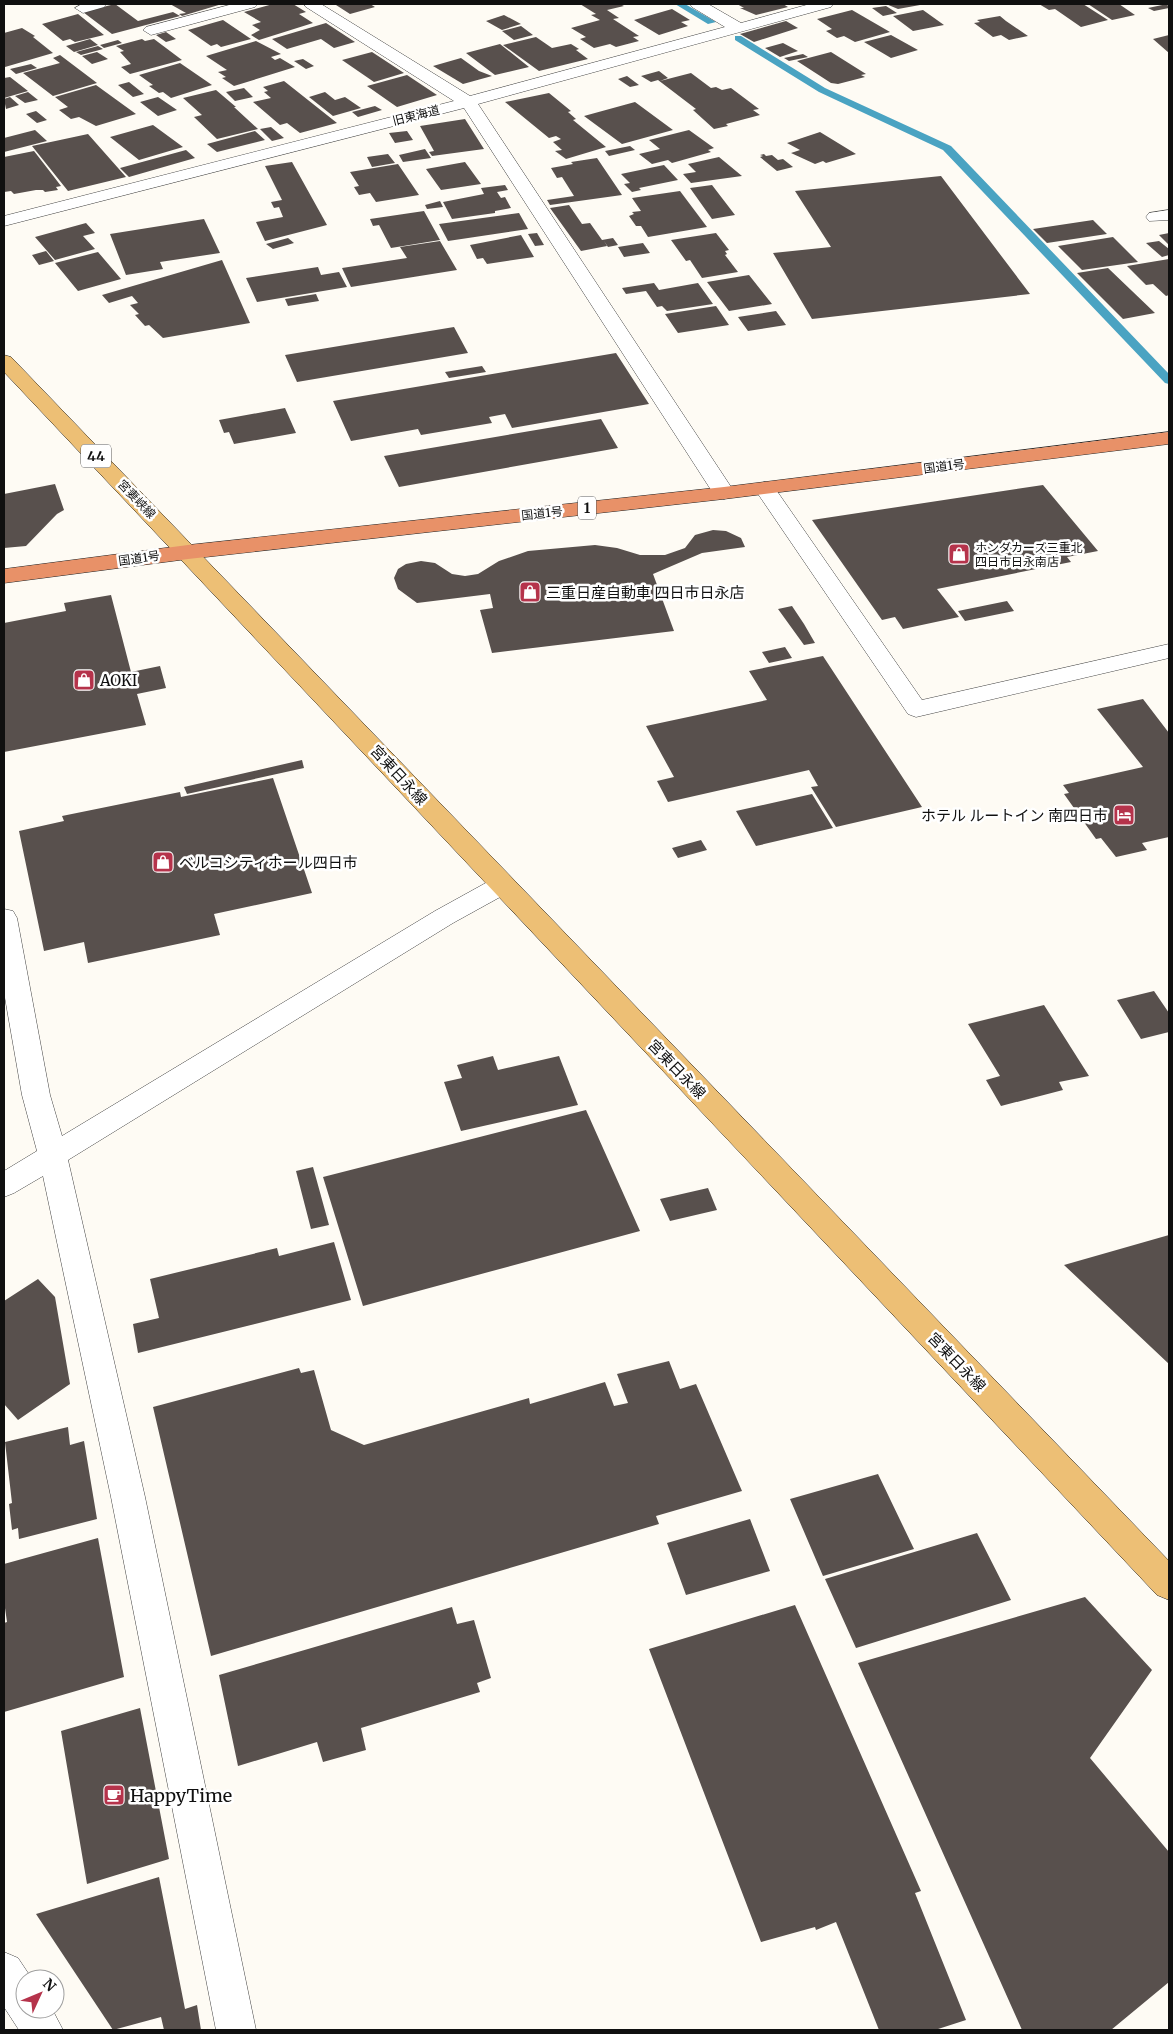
<svg xmlns="http://www.w3.org/2000/svg" width="1173" height="2034" font-family="Merriweather,'Noto Sans JP',serif">
<style>
.lines{fill:none;stroke-linecap:round;stroke-linejoin:round}
.stream{fill:#4aa3c2;fill-rule:evenodd}
.building{fill:#58504d}
.minor-casing{stroke:#434343;stroke-width:1}
.major-casing{stroke:#212121;stroke-width:1}
.highway-casing{stroke:#212121;stroke-width:1}
.minor{fill:#fff;fill-rule:evenodd}
.major{fill:#edbf75;fill-rule:evenodd}
.highway{fill:#e89168;fill-rule:evenodd}
.labels{text-anchor:middle;dominant-baseline:central;stroke-width:5;stroke-linejoin:round;paint-order:stroke}
.far-street-label{font-size:12px;fill:#101010;stroke:#fff}
.far-poi-label{font-size:12px;fill:#101010;stroke:#fff;text-anchor:start}
.shield{fill:#fff;stroke:#585858;stroke-width:1}
.shield-label{font-size:14px;font-weight:bold;fill:#101010}
.poi-label{font-size:15px;fill:#101010;stroke:#fff;text-anchor:start}
.street-label{font-size:15px;fill:#101010;stroke:#fff}
.near-poi-label{font-size:18px;fill:#101010;stroke:#fff;text-anchor:start}
</style>
<rect width="100%" height="100%" fill="#fefbf4"/>
<g class="lines">
<path class="stream" d="M675 4H685L716 22 708 24Z
M735 36H741L825 88 951 146 1169 374V384L1165 383 943 150 819 92 735 40Z"/>
</g>
<path class="building" d="M115 4 138 21 173 12 180 16 112 34 83 12Z
M170 4H222L182 16 179 14 186 13Z
M273 4H293L306 12 299 14 313 23 259 40 251 35 260 30 252 25 261 22 244 12Z
M341 4H370L375 7 350 14 336 5Z
M580 4H620L624 6 607 10 619 18 613 19 639 36 633 37 639 41 616 47 610 44 594 48 580 39 586 37 571 28 600 20 591 15 596 14Z
M737 4H783L788 7 756 15 740 8H744Z
M886 4H920V5L898 9Z
M1039 4H1083L1108 20 1081 27 1055 9 1049 10Z
M1088 4H1119L1135 15 1112 20Z
M1167 4 1169 8 1154 11 1148 8Z
M886 6 897 13 883 16 872 8Z
M672 9 690 20 681 22 688 26 659 35 634 20Z
M852 10 890 32 855 42 844 36 837 38 826 31 832 29 817 19Z
M923 10 944 25 913 31 893 16Z
M78 14 104 35 75 42 70 39 63 41 42 24Z
M504 15 521 24 502 30 486 21Z
M1000 16 1006 21 1028 36 1009 40 1001 35 993 37 974 23 980 22 977 20Z
M223 20 251 39 221 47 217 44 211 46 188 30Z
M786 21 798 28 754 42 740 34Z
M326 23 355 42 334 48 321 39 287 49 272 39Z
M521 26 533 35 514 40 502 31Z
M22 28 35 36 33 37 53 53 5 67 4 33Z
M166 32 176 39 166 42 156 35Z
M891 35 918 50 891 58 864 42Z
M1169 35V53L1153 39Z
M536 37 552 48 571 44 579 49 576 50 588 59 539 71 503 45Z
M90 39 98 45 74 52 66 46Z
M142 39 145 41 154 39 182 60 130 74 121 67 131 64 120 52 124 51 116 46Z
M118 40 122 43 104 48 100 45Z
M256 41 281 54 271 57 275 60 280 58 295 67 234 86 222 78 226 77 218 72 227 70 206 56Z
M783 43 798 51 780 57 765 48Z
M500 44 529 67 495 75 466 53Z
M98 46 103 49 81 55 76 52Z
M97 52 108 59 92 64 82 56Z
M372 52 404 73 374 82 342 60Z
M831 52 866 74 861 75 865 77 838 84 831 83 797 61Z
M803 54 808 57 789 61 784 58Z
M60 55 97 83 53 96 23 73 60 63 53 58Z
M461 58 479 71 492 76 463 84 433 66Z
M303 59 314 66 306 69 294 61Z
M180 63 212 85 171 98 163 92 159 93 149 86 153 85 139 75Z
M31 64 37 68 16 74 10 69Z
M659 71 668 78 660 81 691 73 711 88 716 87 722 90 731 88 759 109 753 110 760 115 726 124 728 126 714 129 693 110 696 109 658 80 651 82 641 76Z
M407 75 437 95 397 107 367 86Z
M627 76 639 85 630 87 618 79Z
M10 77 28 91 4 98V78Z
M284 81 337 123 300 133 287 123 280 125 253 102 271 98 264 92 268 91 263 87Z
M129 82 144 94 133 97 118 85Z
M96 85 136 114 96 126 79 117 71 119 59 110 68 107 55 97Z
M244 88 253 97 235 101 226 92Z
M216 90 236 107H234L258 129 217 139 194 117 202 115 183 98Z
M28 92 38 100 25 103 15 96Z
M325 92 335 100 345 97 361 108 333 116 309 97Z
M549 93 571 111 568 112 576 119 573 120 606 147 566 159 555 151 562 150 553 142 561 139 556 136 549 138 505 102Z
M10 97 19 105 6 109 4 99Z
M158 97 177 110 158 116 140 102Z
M635 102 673 130 622 144 584 116Z
M375 106 382 110 358 117 352 112Z
M36 111 47 120 37 123 26 114Z
M465 119 484 149 432 156 429 152 434 151 420 126Z
M153 125 183 147 139 160 110 137Z
M271 127 284 138 272 141 260 129Z
M35 130 47 141 4 152V138Z
M689 130 714 148 708 150 711 152 672 163 668 160 652 164 639 154 660 149 649 140Z
M255 131 265 140 217 152 207 144Z
M407 131 413 140 395 143 389 133Z
M820 132 856 154 826 163 823 161 815 164 791 153 800 150 787 143Z
M88 134 126 177 68 191 32 146Z
M630 146 635 150 609 156 605 151Z
M425 149 431 158 403 162 399 155Z
M186 150 195 158 129 177 120 168Z
M34 151 61 186 56 187 58 190 45 192 43 190H36L14 194 11 191 4 192V157Z
M388 154 395 163 372 167 367 157Z
M764 154 766 156 772 155 778 160 783 159 793 167 777 171 760 157 763 156 760 155Z
M719 157 742 176 691 183 683 174 696 172 688 164Z
M597 158 622 195 550 205 547 200 574 196 562 177 557 178 551 168 573 164 571 162Z
M292 162 327 225 265 241 256 222 283 217 279 207 274 208 271 202 282 200 265 166Z
M465 162 481 184 441 190 426 169Z
M398 164 419 195 376 202 370 193 359 195 354 187 359 186 350 172Z
M664 165 678 180 639 188 641 190 632 192 624 184 630 183 621 174Z
M941 176 1030 294 812 319 773 253 831 247 795 191Z
M505 185 508 190 497 192 501 198 505 197 511 208 495 211V213L452 219 443 202 484 194 481 188Z
M712 185 735 215 712 219 690 188Z
M680 191 707 227 648 237 641 226H636L629 216 634 214 632 212 641 211 632 198Z
M440 201 443 207 427 209 425 205Z
M569 205 582 224 590 223 602 240 613 238 618 245 608 247 604 241 607 246 581 251 550 208Z
M424 211 440 240 391 248 379 225 373 226 370 219Z
M519 213 528 229 448 241 439 224Z
M204 219 220 253 160 262 163 269 126 275 110 234Z
M1093 220 1107 234 1047 243 1033 229Z
M86 223 95 233 83 236 95 249 55 260 35 237Z
M537 233 544 245 535 246 528 234Z
M716 233 729 250 725 251 727 254 725 255 738 272 702 278 690 260 686 261 671 240Z
M1169 233V245L1159 235Z
M521 235 534 257 487 264 483 258 477 259 470 245Z
M1113 237 1138 262 1082 270 1058 246Z
M288 238 294 243 273 249 266 244Z
M440 241 457 270 351 287 342 268 407 258 400 247Z
M1159 241 1169 249V255L1162 257 1146 243Z
M643 243 650 253 624 257 618 247Z
M46 251 54 261 39 265 32 255Z
M98 252 121 279 78 291 55 263Z
M1169 259V295L1166 296 1153 284 1146 285 1127 266Z
M222 260 250 323 163 338 149 325 145 326 135 315 139 314 130 305 138 303 132 296 109 303 102 295Z
M318 267 321 275 339 272 347 287 257 302 246 278Z
M1108 268 1155 313 1123 319 1077 273Z
M749 275 772 304 729 311 707 282Z
M654 283 659 290 698 283 713 304 667 311 662 306 657 307 646 291 626 294 622 288Z
M316 294 319 301 288 306 285 299Z
M716 306 729 325 678 333 665 314Z
M776 311 786 325 748 331 738 317Z
M454 327 468 353 297 382 285 355Z
M616 353 649 404 512 428 505 414 489 417 492 423 421 435 418 429 351 441 333 401Z
M482 366 486 372 449 378 445 372Z
M285 408 296 433 234 444 229 432 224 433 219 420Z
M601 419 618 448 399 487 384 456Z
M55 484 64 510 57 514 26 546 4 548V494Z
M1043 485 1098 551 1067 557 1071 562 937 589 959 617 903 629 895 617 882 620 812 520Z
M713 530 726 531 741 538 745 547 702 553 653 574 674 631 492 653 480 610 493 608 490 594 417 603 398 589 394 578 398 569 406 564 421 561 435 563 452 574 465 576 478 574 499 561 528 551 595 545 617 548 640 555H665L685 548 695 535Z
M111 595 131 672 160 666 166 688 137 694 146 725 4 752V623L66 611 64 603Z
M1007 601 1014 611 965 621 958 611Z
M792 606 804 624 815 643 804 645 778 609Z
M785 647 792 658 769 663 762 652Z
M823 656 922 807 836 827 811 787 818 786 809 770 668 802 657 781 674 777 646 726 767 700 749 671Z
M1143 699 1169 733V837L1142 843 1147 850 1116 857 1101 838 1096 839 1064 794 1069 793 1063 785 1143 767 1097 709Z
M302 760 304 768 187 794 184 787Z
M273 778 312 893 214 914 220 935 88 963 84 942 44 951 19 831 64 821 62 816 180 792 181 797Z
M812 794 833 828 756 846 736 811Z
M701 840 707 850 678 858 672 848Z
M1154 991 1169 1013V1032L1141 1039 1117 1000Z
M1044 1005 1089 1076 1059 1082 1063 1090 1001 1106 986 1080 1000 1076 968 1024Z
M493 1056 498 1070 559 1056 578 1105 461 1131 444 1082 462 1078 457 1065Z
M586 1110 640 1231 363 1306 323 1177Z
M313 1167 329 1225 311 1229 296 1171Z
M708 1188 717 1210 670 1221 660 1199Z
M1169 1235V1364L1064 1265Z
M334 1242 351 1300 138 1353 133 1324 159 1318 150 1279 277 1248 279 1256Z
M38 1279 55 1297 70 1384 18 1420 4 1404V1301Z
M669 1361 680 1389 696 1384 742 1491 656 1516 659 1524 211 1656 153 1407 299 1368 301 1373 314 1370 331 1430 364 1445 529 1398 530 1404 605 1382 614 1406 628 1403 617 1374Z
M68 1427 70 1445 84 1441 97 1519 19 1539 18 1528 12 1530 9 1504 12 1503 5 1442Z
M878 1474 914 1549 823 1576 790 1499Z
M750 1519 770 1571 686 1595 667 1543Z
M977 1533 1011 1600 856 1648 825 1579Z
M98 1538 124 1677 4 1712V1623L7 1622 4 1601V1564Z
M1085 1597 1152 1670 1090 1758 1169 1852V1982L1111 2030H1022L858 1663Z
M795 1605 921 1891 915 1893 966 2020 935 2030H879L836 1922 816 1930 815 1927 761 1942 649 1649Z
M452 1607 457 1624 474 1620 491 1678 477 1683 480 1692 361 1728 366 1750 323 1762 317 1742 238 1766 219 1675Z
M140 1708 169 1859 87 1884 61 1731Z
M159 1877 185 2009 197 2005 201 2030H164L161 2017 113 2030 36 1914Z"/>
<g class="lines">
<g class="minor-casing">
<path id="minor" d="M82 4H107L104 7 83 13 75 8Z
M233 4H258L255 7 151 35 143 30 146 27Z
M304 4H321L470 96 725 27 692 7 690 4H708L741 23 810 4H833L831 7 478 104 735 493 731 497 724 499 717 497 713 493 464 108 4 226V216L454 101 306 7Z
M1169 210V220L1149 221 1146 217 1149 213Z
M765 482 772 484 922 700 1169 644V658L916 717 908 714 754 488 758 484Z
M502 876 511 879 515 885 511 891 453 923 68 1160 145 1497 256 2030H216L111 1497 43 1176 14 1193 4 1197V1171L37 1151 22 1095 4 992V909L13 911 17 918 50 1095 62 1136 435 911 493 879Z
M4 1952 18 1958 32 1979H25V2009H52L63 2030H19L4 2007Z"/>
</g>
<g class="major-casing">
<path id="major" d="M4 355 11 357 1169 1561V1600L1157 1595 4 372Z"/>
</g>
<g class="highway-casing">
<path id="highway" d="M1169 432V444L724 499 188 559 4 583V569L188 545 724 487Z"/>
</g>
<use href="#minor" class="minor"/>
<use href="#major" class="major"/>
<use href="#highway" class="highway"/>
</g>
<defs>
<g id="shop-square" transform="scale(1.125)"><rect x="-9" y="-9" width="18" height="18" rx="4" fill="#b5334b" stroke="#fff"/><path d="M-5-2.5h2.3a2.7 3.5 0 0 1 5.4 0H5L5.5 6h-11ZM-1.5-2.5h3a1.5 2.3 0 0 0-3 0Z" fill="#fff"/></g>
<g id="hotel-square" transform="scale(1.125)"><rect x="-9" y="-9" width="18" height="18" rx="4" fill="#b5334b" stroke="#fff"/><path d="M-6-4.5h1.5V1H6V5H4.5V3h-9V5H-6ZM-4 0a1.8 1.8 0 1 1 3.6 0ZM.5 0V-2.5h3Q6-2.5 6 0Z" fill="#fff"/></g>
<g id="cafe-square" transform="scale(1.125)"><rect x="-9" y="-9" width="18" height="18" rx="4" fill="#b5334b" stroke="#fff"/><path d="M-5.5-4.5H6V0H3Q3 3.5 0 3.5H-2.5Q-5.5 3.5-5.5 0ZM3-3.2v2h1.7v-2ZM-6 4.5H4V6H-6Z" fill="#fff"/></g>
</defs>
<g fill-rule="evenodd">
<use href="#shop-square" x="959" y="554"/>
<use href="#shop-square" x="530" y="592"/>
<use href="#shop-square" x="84" y="680"/>
<use href="#hotel-square" x="1124" y="815"/>
<use href="#shop-square" x="163" y="862"/>
<use href="#cafe-square" x="114" y="1795"/>
</g>
<g class="labels">
<g class="far-street-label">
<text transform="translate(416 115) rotate(-14)">旧東海道</text>
<text transform="translate(944 466) rotate(-7)">国道1号</text>
<text transform="translate(137 499) rotate(46)">宮妻峡線</text>
<text transform="translate(542 513) rotate(-6)">国道1号</text>
<text transform="translate(139 558) rotate(-8)">国道1号</text>
</g>
<g class="far-poi-label">
<text x="975" y="547">ホンダカーズ三重北<tspan x="975" dy="14">四日市日永南店</tspan></text>
</g>
<g class="shield">
<rect x="81" y="444.5" width="30" height="23" rx="4"/>
<rect x="578" y="496.5" width="18" height="23" rx="4"/>
</g>
<g class="shield-label">
<text x="96" y="456">44</text>
<text x="587" y="508">1</text>
</g>
<g class="poi-label">
<text x="546" y="592">三重日産自動車 四日市日永店</text>
<text x="100" y="680">AOKI</text>
<text x="1108" y="815" text-anchor="end">ホテル ルートイン 南四日市</text>
<text x="179" y="862">ベルコシティホール四日市</text>
</g>
<g class="street-label">
<text transform="translate(399 775) rotate(47)">宮東日永線</text>
<text transform="translate(677 1069) rotate(46)">宮東日永線</text>
<text transform="translate(957 1362) rotate(46)">宮東日永線</text>
</g>
<g class="near-poi-label">
<text x="130" y="1795">HappyTime</text>
</g>
</g>
<rect width="1173" height="2034" fill="none" stroke="#101010" stroke-width="10"/>
<g transform="translate(40 1994) rotate(46)"><circle r="24" fill="#ffffff" stroke="#9f9f9f"/>
<path d="M0-4L9 19L0 12L-9 19Z" fill="#b5334b"/>
<text y="-8" font-size="14" font-weight="bold" text-anchor="middle" fill="#101010">N</text>
</g>
</svg>
